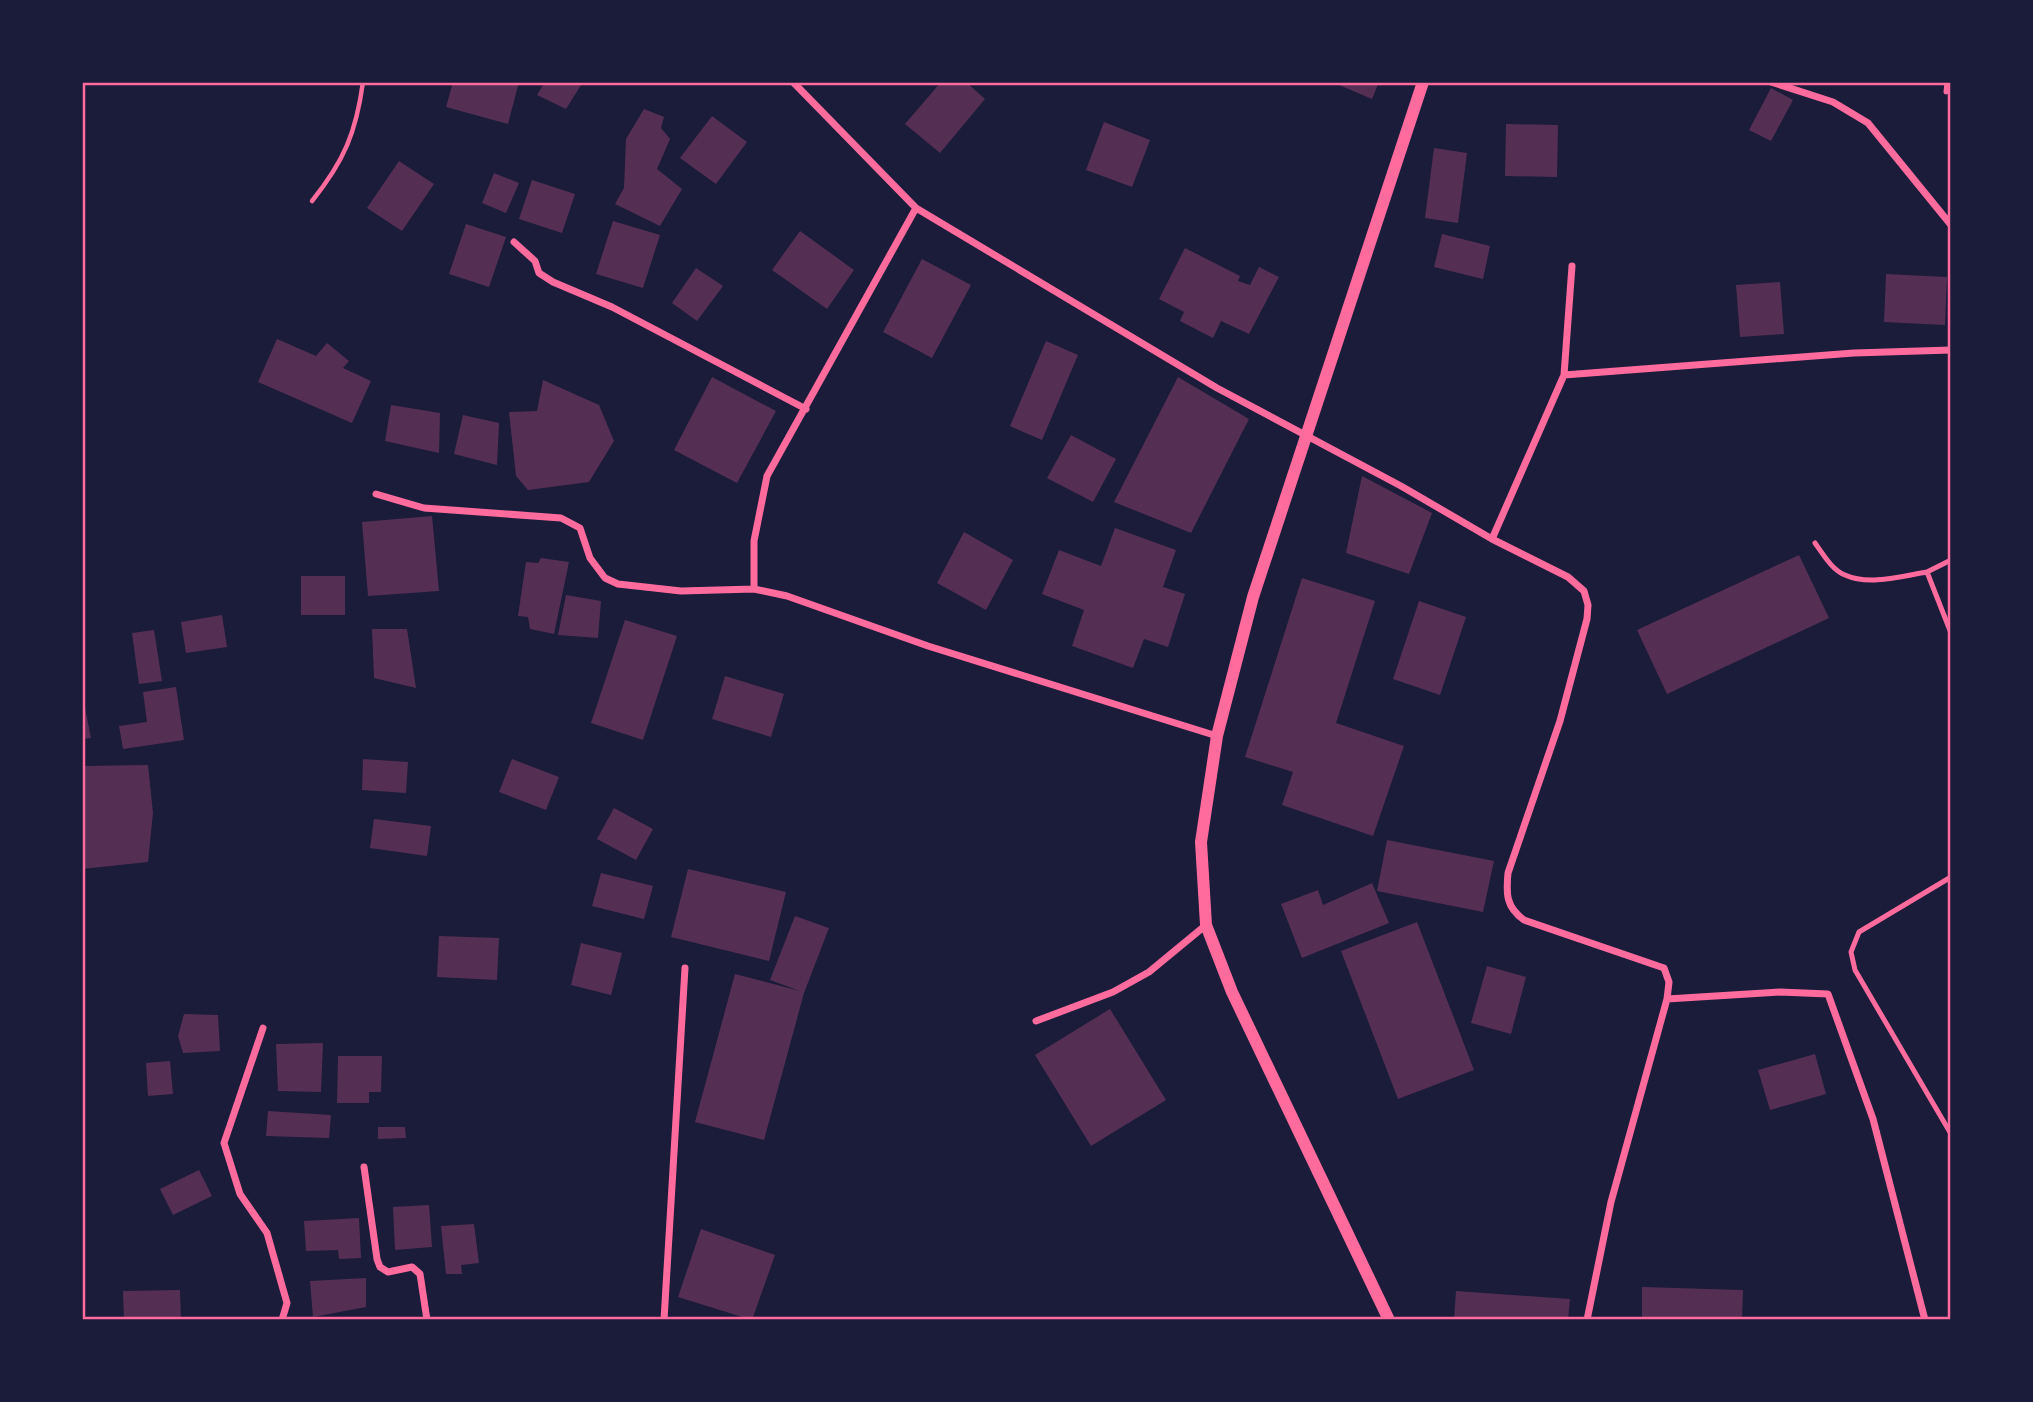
<svg xmlns="http://www.w3.org/2000/svg" width="2033" height="1402" font-family="'Varela Round',sans-serif">
<style>
.building{fill:#542f53}
.lines{fill:none;stroke-linecap:round;stroke-linejoin:round}
.path{stroke:#ff6b9d;stroke-width:4.5}
.service{stroke:#ff6b9d;stroke-width:5}
.minor{stroke:#ff6b9d;stroke-width:7}
.tertiary{stroke:#ff6b9d;stroke-width:12}
.neatline{fill:none;stroke:#ff6b9d;stroke-width:2.5}
</style>
<rect width="100%" height="100%" fill="#1b1b3a"/>
<path class="building" d="M453 82H519L508 124 446 107Z
M545 82H583L566 109 537 95Z
M941 82H966L985 99 940 153 905 124Z
M1332 82H1379L1372 99Z
M1771 88 1793 100 1771 141 1749 130Z
M644 109 664 117 661 128 670 139 657 169 682 189 660 226 615 204 624 188 626 139Z
M712 116 747 142 716 184 680 158Z
M1104 122 1150 140 1132 187 1086 170Z
M1506 124 1558 125 1557 177 1505 176Z
M1434 148 1467 153 1458 223 1425 218Z
M399 161 434 184 402 231 367 208Z
M494 173 519 183 506 213 482 203Z
M532 180 575 194 562 233 519 219Z
M613 221 660 235 643 288 596 274Z
M466 224 506 237 489 287 449 274Z
M800 231 854 270 827 309 772 270Z
M1442 234 1490 246 1483 279 1434 267Z
M1185 248 1240 276 1238 281 1250 285 1259 267 1279 277 1249 334 1221 321 1213 338 1180 321 1184 312 1159 299Z
M922 259 971 285 932 358 883 332Z
M696 268 723 286 697 321 672 303Z
M1886 274 1947 277 1945 325 1884 322Z
M1780 282 1784 334 1740 337 1736 285Z
M277 339 316 356 327 343 349 361 343 368 371 381 352 423 258 382Z
M1046 341 1078 355 1042 440 1010 426Z
M712 377 776 411 737 483 674 450Z
M1178 377 1249 419 1191 533 1114 502Z
M543 380 599 405 614 441 589 482 528 490 516 476 509 412 537 411Z
M391 405 440 413 439 453 385 441Z
M463 415 499 423 497 465 454 454Z
M1071 435 1116 459 1093 502 1047 478Z
M1362 476 1432 513 1409 574 1346 553Z
M432 516 439 591 368 596 362 522Z
M1115 528 1176 550 1163 587 1185 594 1168 647 1144 639 1133 668 1072 646 1084 610 1042 594 1059 550 1101 566Z
M964 532 1013 560 986 610 937 583Z
M1799 555 1829 618 1667 694 1637 630Z
M541 558 569 562 554 634 530 629 528 617 518 616 526 562 538 563Z
M301 576H345V615H301Z
M1302 578 1375 601 1336 723 1404 746 1373 836 1282 805 1293 772 1245 757Z
M566 595 601 601 598 638 558 635Z
M1419 601 1466 617 1440 695 1393 679Z
M222 615 227 647 186 653 181 622Z
M625 620 677 636 643 740 591 723Z
M372 629H407L416 688 374 678Z
M154 630 162 681 139 684 132 633Z
M725 676 784 694 771 737 712 719Z
M176 687 184 740 123 749 119 726 147 722 143 692Z
M82 692 91 738 82 739Z
M363 759 408 762 406 793 362 790Z
M512 759 559 777 546 810 499 792Z
M148 765 153 813 148 862 82 869V766Z
M614 808 653 829 636 860 597 839Z
M374 819 431 826 427 856 370 848Z
M1387 840 1494 861 1483 912 1377 891Z
M688 869 786 892 769 961 671 937Z
M601 873 653 886 644 919 592 906Z
M1372 883 1389 923 1302 958 1281 904 1318 890 1323 905Z
M795 916 829 928 804 993 764 1140 695 1122 735 974 800 991 770 980Z
M1417 922 1474 1070 1398 1099 1341 951Z
M439 936 499 938 497 980 437 977Z
M581 943 622 953 611 995 571 985Z
M1487 966 1526 977 1511 1034 1471 1023Z
M1110 1009 1166 1100 1091 1146 1035 1055Z
M184 1014 218 1015 220 1051 183 1053 178 1036Z
M323 1043 321 1092 278 1091 276 1044Z
M1815 1054 1826 1094 1770 1110 1758 1070Z
M338 1056H382L381 1092H369V1103H337Z
M170 1061 173 1094 148 1096 146 1063Z
M268 1111 331 1115 329 1138 266 1136Z
M378 1127H405L406 1138 378 1139Z
M199 1170 212 1196 173 1215 160 1189Z
M429 1205 432 1247 395 1250 393 1207Z
M359 1218 361 1258 339 1259 338 1250 306 1251 304 1221Z
M474 1224 479 1263 461 1265 462 1274H446L441 1226Z
M701 1229 775 1255 752 1320 678 1297Z
M366 1278V1307L313 1317 310 1281Z
M1642 1287 1743 1290 1742 1320H1642Z
M180 1290 181 1320H124L123 1291Z
M1456 1291 1570 1299 1568 1320H1454Z"/>
<g class="lines">
<path class="path" d="M312 201C344 161 356 133 363 82"/>
<path class="service" d="M1946 92 1947 82
M1815 543C1823 554 1832 570 1845 575 1869 586 1902 576 1927 572
M1951 560 1927 572 1951 633
M1951 877 1859 932 1851 952 1855 970 1951 1134"/>
<path class="minor" d="M793 82 916 208 1217 388 1401 486 1492 539 1568 577 1584 591 1588 605 1587 619 1560 721 1508 873C1506 894 1506 907 1524 920L1664 968 1669 982 1667 999 1611 1202 1587 1320
M1771 82 1833 102 1868 123 1951 225
M514 242 535 261 539 273 553 282 612 307 806 409
M1564 375 1572 266
M376 494 424 508 561 518 580 528 590 558 605 578 618 584 681 591 754 589 787 596 928 646 1217 736
M1492 539 1564 375 1854 353 1951 350
M754 589V541L767 476 916 208
M1667 999 1780 992 1828 994 1873 1119 1925 1320
M1036 1021 1113 992 1149 972 1206 925
M263 1028 224 1143 240 1194 267 1233 287 1303 282 1320
M364 1167 377 1259 380 1267 388 1272 412 1267 420 1274 427 1320
M664 1320 685 968"/>
<path class="tertiary" d="M1389 1320 1232 992 1206 925 1201 842 1217 736 1253 597 1423 82"/>
</g>
<rect width="2033" height="1402" fill="none" stroke="#1b1b3a" stroke-width="168"/>
<rect x="84" y="84" width="1865" height="1234" class="neatline"/>
</svg>
